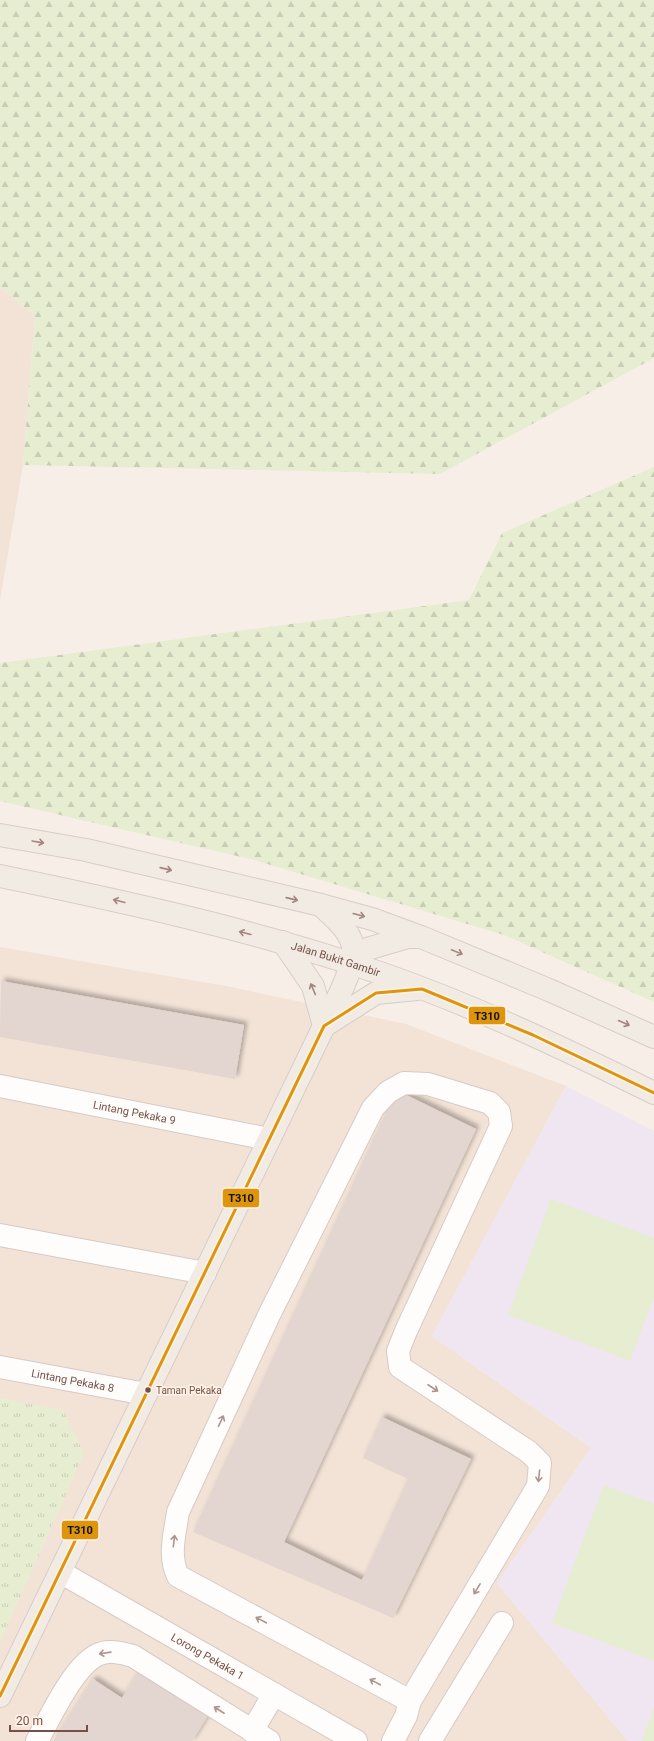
<svg xmlns="http://www.w3.org/2000/svg" width="654" height="1741" font-family="Roboto,sans-serif">
<style>
.residential{fill:#f3e3d7}
.education{fill:#f0e6f1}
.grass{fill:url(#grass-tufts)}
.forest{fill:url(#forest-firs)}
.pitch{fill:#e6edd1}
.building{fill:#e3d5cf;filter:url(#shadow)}
.lines{fill:none;stroke-linecap:round;stroke-linejoin:round}
.minor-casing{stroke:#d6cac5;stroke-width:24}
.major-casing{stroke:#d8ccc7;stroke-width:24}
.minor{stroke:#fefdfb;stroke-width:22}
.major{stroke:#f2ebe4;stroke-width:22}
.bus-1-casing{stroke:#fff3e9;stroke-width:6}
.bus-1{stroke:#dd950e;stroke-width:3}
.oneway{stroke:#a1867e}
.oneway2{stroke:#ac958f}
.bus-dot{fill:#765047;stroke:#fff3e9;stroke-width:1.5}
.labels{text-anchor:middle;dominant-baseline:central;stroke-width:3;stroke-linejoin:round;paint-order:stroke}
.bus-label{font-size:10px;fill:#765047;stroke:#fff3e9;text-anchor:start}
.street-label{font-size:11px;fill:#765047;stroke:#fff3e9}
.line-badge{stroke:#fff3e9;stroke-width:1.5}
.pale-badge-label{font-size:11px;text-anchor:middle;font-weight:bold;fill:#111}
</style>
<defs>
<pattern id="grass-tufts" width="24" height="20" patternUnits="userSpaceOnUse"><rect width="24" height="20" fill="#e6edd1"/><path d="M3 7l-1-3M5 7V3M7 7l1-3M15 17l-1-3M17 17v-4M19 17l1-3" fill="none" stroke="#c9cdb5"/></pattern>
<pattern id="forest-firs" width="22" height="20" patternUnits="userSpaceOnUse"><rect width="22" height="20" fill="#e6edd1"/><path d="M5 1l3.5 6h-7zM16 11l3.5 6h-7z" fill="#c9cdb5"/></pattern>
<filter id="shadow"><feDropShadow dx="3.5" dy="-3.5" stdDeviation="2" flood-color="#0004"/></filter>
</defs>
<rect width="100%" height="100%" fill="#f7efe7"/>
<path class="residential" d="M0 287 35 316 23 465 0 601Z
M0 947 226 986 406 1024 566 1086 432 1336 591 1448 497 1583 628 1741H0Z"/>
<path class="education" d="M566 1086 654 1131V1741H628L497 1583 591 1448 432 1336Z"/>
<path class="grass" d="M0 1398 63 1410 84 1454 0 1642Z"/>
<path class="forest" d="M0 0H654V358L440 474 23 465 35 316 0 287Z
M654 467V1002L504 935 254 860 0 801V663L469 600 502 533Z"/>
<path class="pitch" d="M551 1199 654 1238V1297L630 1361 508 1315Z
M604 1485 654 1504V1661L552 1623Z
M654 1708V1741H643L642 1740Z"/>
<path class="building" d="M1 981 244 1025 235 1079 0 1037Z
M396 1090 476 1129 284 1542 362 1580 408 1479 363 1458 382 1417 471 1459 393 1618 193 1532Z
M140 1669 209 1714 192 1741H53L93 1679 122 1698Z"/>
<g class="lines">
<g class="minor-casing">
<g id="minor">
<path id="s1" d="M0 1086 269 1139"/>
<path d="M0 1235 205 1273"/>
<path id="s2" d="M0 1367 146 1394"/>
<path id="s3" d="M60 1572 356 1741"/>
<path d="M252 1731 274 1694"/>
<path d="M37 1741C50 1718 73 1667 97 1655 108 1649 122 1653 133 1656L269 1741"/>
<path d="M393 1741 406 1716 410 1701 538 1486 540 1463 529 1452 400 1367 398 1351 406 1331 501 1126 499 1112 490 1103 428 1084 404 1083 388 1092 373 1108 270 1313 178 1512C175 1533 168 1556 178 1576L410 1701"/>
<path d="M430 1741 502 1623"/>
</g>
</g>
<g class="major-casing">
<g id="major">
<path d="M0 835 86 850 321 905 372 919 421 937 549 990 654 1037"/>
<path id="s4" d="M0 876C127 902 254 930 377 972 471 1004 565 1049 654 1093"/>
<path d="M283 942 313 986 324 1026"/>
<path d="M353 964 367 949 408 937H420"/>
<path d="M324 1026 376 993 417 989"/>
<path d="M0 1696 324 1026C333 1007 359 962 352 943 347 927 332 916 321 905"/>
</g>
</g>
<use href="#minor" class="minor"/>
<use href="#major" class="major"/>
<g class="bus-1-casing">
<path id="bus-1" d="M0 1696 324 1026 376 993 422 989 533 1035 654 1093"/>
</g>
<use href="#bus-1" class="bus-1"/>
</g>
<defs><path id="oneway-shaft" d="M-6 0H5M1.5-3L5.5 0L1.5 3" fill="none" stroke-width="1.6" stroke-linecap="round" stroke-linejoin="round"/></defs>
<g class="oneway">
<use href="#oneway-shaft" transform="translate(38 842) rotate(10)"/>
<use href="#oneway-shaft" transform="translate(166 869) rotate(13)"/>
<use href="#oneway-shaft" transform="translate(292 899) rotate(13)"/>
<use href="#oneway-shaft" transform="translate(119 901) rotate(-166)"/>
<use href="#oneway-shaft" transform="translate(359 915) rotate(15)"/>
<use href="#oneway-shaft" transform="translate(245 933) rotate(-166)"/>
<use href="#oneway-shaft" transform="translate(457 952) rotate(22)"/>
<use href="#oneway-shaft" transform="translate(313 989) rotate(-113)"/>
<use href="#oneway-shaft" transform="translate(624 1023) rotate(24)"/>
</g>
<g class="oneway2">
<use href="#oneway-shaft" transform="translate(433 1388) rotate(33)"/>
<use href="#oneway-shaft" transform="translate(221 1421) rotate(-65)"/>
<use href="#oneway-shaft" transform="translate(539 1476) rotate(96)"/>
<use href="#oneway-shaft" transform="translate(174 1541) rotate(-83)"/>
<use href="#oneway-shaft" transform="translate(477 1589) rotate(121)"/>
<use href="#oneway-shaft" transform="translate(261 1620) rotate(-152)"/>
<use href="#oneway-shaft" transform="translate(105 1653) rotate(172)"/>
<use href="#oneway-shaft" transform="translate(375 1682) rotate(-152)"/>
<use href="#oneway-shaft" transform="translate(219 1710) rotate(-147)"/>
</g>
<circle class="bus-dot" cx="148" cy="1390" r="3.5"/>
<g class="labels">
<g class="bus-label">
<text x="156" y="1390">Taman Pekaka</text>
</g>
<g class="street-label">
<text stroke="none"><textPath href="#s4" startOffset="346">Jalan Bukit Gambir</textPath></text>
<text stroke="none"><textPath href="#s1" startOffset="137">Lintang Pekaka 9</textPath></text>
<text stroke="none"><textPath href="#s2" startOffset="74">Lintang Pekaka 8</textPath></text>
<text stroke="none"><textPath href="#s3" startOffset="170">Lorong Pekaka 1</textPath></text>
</g>
</g>
<g class="line-badge">
<rect x="468" y="1006" width="38" height="19" rx="4" fill="#dd950e"/>
<rect x="222" y="1188" width="38" height="20" rx="4" fill="#dd950e"/>
<rect x="61" y="1520" width="38" height="20" rx="4" fill="#dd950e"/>
</g>
<g class="pale-badge-label">
<text x="487" y="1020">T310</text>
<text x="241" y="1202">T310</text>
<text x="80" y="1534">T310</text>
</g>
<path d="M10 1725v6h77v-6" fill="none" stroke="#765047" stroke-width="2"/>
<text x="16" y="1725" font-size="12" fill="#765047" stroke="#fff3e9" stroke-width="3" paint-order="stroke">20 m</text>
</svg>
